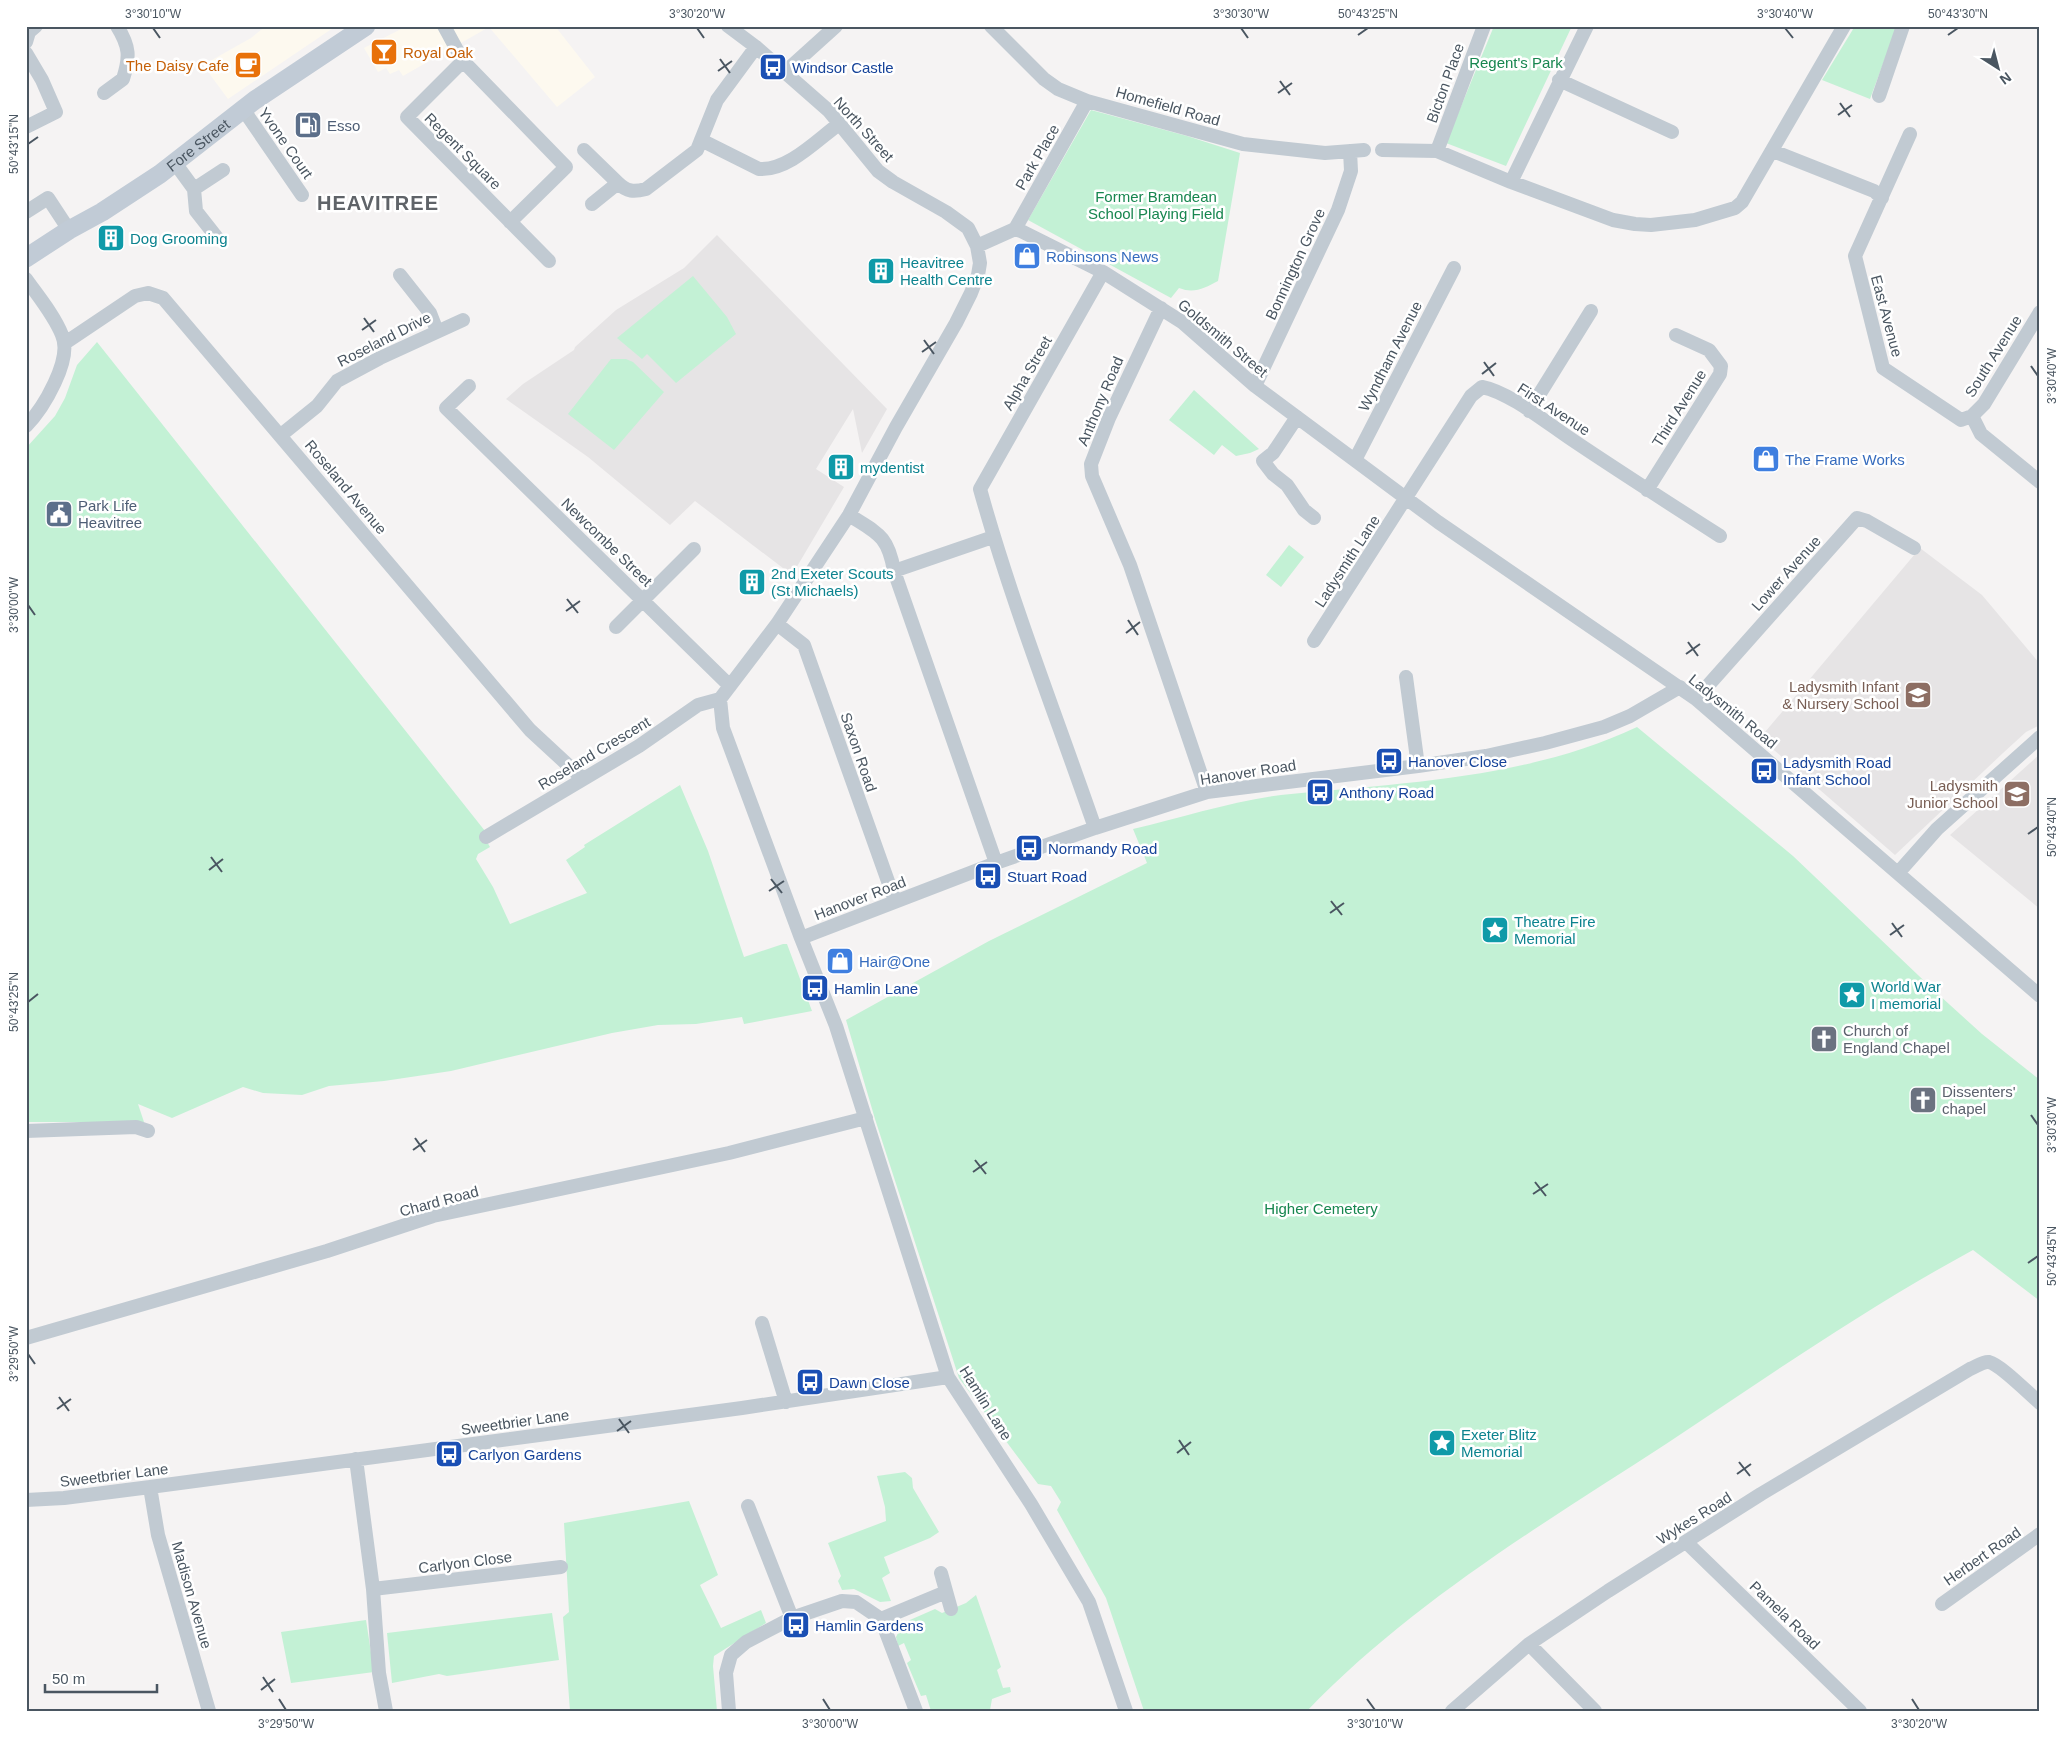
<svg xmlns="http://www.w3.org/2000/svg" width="2066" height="1737" font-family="Arial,sans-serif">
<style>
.commercial{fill:#fdf9ef}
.education{fill:#e6e4e5}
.green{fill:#c3f1d5}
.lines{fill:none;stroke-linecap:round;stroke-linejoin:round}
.minor{stroke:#c1cad2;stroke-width:14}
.secondary{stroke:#c1cbd6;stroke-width:19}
.ticks{fill:none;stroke:#4a5661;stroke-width:2}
.labels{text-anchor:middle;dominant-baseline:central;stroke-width:5;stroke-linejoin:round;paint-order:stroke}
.food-label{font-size:15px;fill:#c56008;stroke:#fff;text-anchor:start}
.park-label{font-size:15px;fill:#17864f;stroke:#fff}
.transit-label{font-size:15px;fill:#164399;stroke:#fff;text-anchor:start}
.street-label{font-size:15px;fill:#4a5661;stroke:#fff}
.service-label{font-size:15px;fill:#4e5e75;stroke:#fff;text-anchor:start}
.culture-label{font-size:15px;fill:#0d838f;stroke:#fff;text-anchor:start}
.shop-label{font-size:15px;fill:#366cbe;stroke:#fff;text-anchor:start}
.education-label{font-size:15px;fill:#785e54;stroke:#fff;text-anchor:end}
.worship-label{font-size:15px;fill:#5b616d;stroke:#fff;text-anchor:start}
.district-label{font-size:20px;font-weight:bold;letter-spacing:1px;fill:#5f6368;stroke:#fff}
.neatline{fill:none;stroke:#4a5661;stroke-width:2}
.ticks-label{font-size:12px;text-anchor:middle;fill:#4a5661}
</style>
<rect width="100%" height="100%" fill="#f5f3f3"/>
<path class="commercial" d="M266 26H336L228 99 203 65 251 38Z
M407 26H555L595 77 557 107 489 27 403 76 399 70 390 74 386 68 378 72 364 48Z"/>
<path class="education" d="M717 235 887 409 862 453 853 409 816 469 844 487 792 575 695 501 670 525 588 457 506 399 523 384 574 350 575 347 616 310 684 268Z
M1920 548 1982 595 2040 664V725L2026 732 2003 753 1895 855 1760 738Z
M2040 754V909L1950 835Z"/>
<path class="green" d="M1494 26H1572L1506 166 1446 143Z
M1855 26H1897L1870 99 1822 80Z
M1091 110 1187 136 1240 153 1218 281C1205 288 1194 294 1179 288L1171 298 1028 220Z
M693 276 727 317 736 334 676 383 647 354 642 359 617 338Z
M97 342 485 831 482 833 490 847 478 854 476 859 493 887 510 924 587 893 566 860 585 847 584 845 680 785 708 851 744 957 783 944H787L812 1011 744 1024 742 1017 696 1024 658 1025 612 1033 451 1071 384 1081 329 1086 302 1095 263 1093 243 1087 172 1118 138 1104 144 1122H26V448L55 416 65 398 77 365Z
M611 359H626L633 362 664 392 614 450 568 414Z
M1194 390 1259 449 1250 453 1236 456 1222 445 1214 455 1169 420Z
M1289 545 1304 557 1281 587 1266 575Z
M1637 727 1793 856 1939 995 1982 1034 2040 1080V1301L1973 1250C1866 1308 1767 1377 1666 1444 1541 1525 1411 1603 1307 1711H1144L1106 1598 1057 1510 1061 1502 1051 1486 1038 1484 959 1378 875 1119 846 1020 989 941 1147 863 1133 829C1180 818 1233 801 1281 795 1401 783 1527 779 1637 727Z
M905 1472 912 1478 913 1488 939 1532 930 1538 884 1557 890 1573 882 1578 891 1601 880 1602 854 1589 842 1590 838 1581 841 1576 828 1543 886 1521 885 1507 877 1476Z
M689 1501 718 1575 700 1585 721 1628 761 1610 766 1623 714 1656 713 1666 717 1711H570L563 1617 569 1612 564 1523Z
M976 1595 1001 1667 997 1670 1003 1688 1010 1687 1011 1692 992 1699 990 1710 987 1711H931L926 1695 921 1696 907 1663 911 1660 904 1643 898 1646 896 1637 903 1623 935 1609 942 1613 966 1603Z
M552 1613 559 1660 447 1676 439 1674 392 1683 387 1633Z
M366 1620 374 1672 291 1683 281 1632Z"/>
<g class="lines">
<path class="minor" d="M444 26 463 61 566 167 510 222
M991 26 1044 79 1058 89 1087 101 1243 144 1325 153 1364 150
M26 42 29 32 36 26
M26 53 42 80 56 112 26 127
M463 61 407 117 549 261
M785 72 836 26
M1559 80 1672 132
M104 93 123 79C130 57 130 47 117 26
M1879 96 1903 26
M243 109 302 195
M1910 134 1855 256 1883 368 1961 420 1972 416 1984 404 2040 312
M701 140 759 169C788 171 817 140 839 124
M584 150 618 183
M1382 150 1437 151 1511 182 1613 220 1635 224 1651 225 1695 220 1735 208 1742 202 1844 26
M1437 151 1484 26
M1773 151 1874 191 1882 198
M175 163 194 189 196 211 218 239
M1511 182 1587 26
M194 189 223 170
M592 204 618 183C627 192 634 192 646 189L697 150 717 100 756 47
M26 212 48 198 69 230
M1015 229 1087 101
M977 246 1015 229 1021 231 1103 272 1182 322 1255 386 1438 522 1696 699 2040 996
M400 275 430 313 437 331
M26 279C38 296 54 315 62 335 73 359 43 409 26 426
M1161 308 1109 418 1091 464 1092 476 1130 565 1207 792
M65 343 135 296 148 293 163 298 530 730 583 779
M469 386 446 408 730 686
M1255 386 1338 210 1351 171 1350 151
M1529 411 1591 311
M1972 416 1981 434 2040 482
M1297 417 1273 453 1263 461 1273 474 1287 485 1304 510 1314 518
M281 435 317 406 337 381 380 358 463 320
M1355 460 1454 268
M1647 490 1720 374 1721 366 1709 350 1676 335
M849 515C877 533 888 535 894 571L996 863
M894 571 993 537
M777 624 804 645 895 901
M616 627 694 549
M1314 641 1471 396 1482 387C1509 392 1547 423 1571 439 1620 472 1670 504 1720 536
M1406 677 1418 766
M720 699 723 728 801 938 836 1026 948 1377 1031 1504 1089 1602 1126 1711
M720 699 777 624 849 515 896 427 956 323 971 293 978 275 980 263 977 246 968 228 946 212 893 182 878 171 829 111 756 47 728 26
M1696 699 1857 518 1867 521 1914 548
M1095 828C1056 715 1012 604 980 489L1103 272
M486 837 639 746 698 705 720 699
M1898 873 1937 829 2040 737
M801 938 996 863 1095 828 1207 792 1418 766 1486 756 1545 743 1604 727 1630 716 1680 687
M26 1131 136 1127 148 1131
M762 1323 786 1402
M26 1338 327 1251 433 1216 729 1153 866 1118
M356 1459 373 1589 379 1673 386 1711
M150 1487 158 1535 209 1711
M26 1500 64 1498 150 1487 742 1408 948 1377
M748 1506 792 1618
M1686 1542 1860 1711
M941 1573 951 1609
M373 1589 561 1567
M1942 1604 2040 1534
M881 1619 946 1592
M1529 1644 1595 1711
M729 1711 726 1673 731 1655 746 1642 792 1618 842 1601 856 1602 881 1619 916 1711
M1452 1711 1529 1644 1608 1591 1761 1494 1970 1369C1976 1367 1983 1361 1989 1362 2001 1365 2029 1394 2040 1403"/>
<path class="secondary" id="s1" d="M26 258 69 230 102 212 160 174 255 100 366 26"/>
</g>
<path class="ticks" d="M153 28 160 38M697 28 704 38M1241 28 1248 38M1785 28 1793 38M1358 35 1368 28M1948 35 1958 28M720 59 730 73M718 71 732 61M1280 81 1290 95M1278 93 1292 83M1840 103 1850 117M1838 115 1852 105M28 144 38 137M364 318 374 332M362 330 376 320M924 340 934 354M922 352 936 342M1484 362 1494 376M2031 366 2038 376M1482 374 1496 363M567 599 578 613M28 605 35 615M566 611 580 601M1128 620 1138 635M1126 633 1140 622M1688 642 1698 656M1686 654 1700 644M2028 834 2038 827M211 857 222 872M209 870 223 859M771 879 782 893M769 891 784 881M1331 901 1342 915M1330 913 1344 903M1892 923 1902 937M1890 935 1904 925M28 1002 38 994M2031 1115 2038 1125M415 1138 425 1152M413 1150 427 1140M975 1160 986 1174M973 1172 987 1162M1535 1182 1546 1196M1533 1194 1548 1184M2028 1263 2038 1256M28 1354 35 1364M59 1397 69 1411M57 1409 71 1399M619 1419 629 1433M617 1431 631 1421M1179 1440 1189 1455M1177 1453 1191 1442M1739 1462 1750 1476M1737 1474 1751 1464M263 1677 273 1692M261 1690 275 1679M279 1699 286 1710M823 1699 830 1710M1367 1699 1375 1710M1912 1699 1919 1710"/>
<defs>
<g id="bar-square" transform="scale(1.4375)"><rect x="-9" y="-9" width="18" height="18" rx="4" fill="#e8710a" stroke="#fff"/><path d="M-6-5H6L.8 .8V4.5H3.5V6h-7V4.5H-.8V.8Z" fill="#fff"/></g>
<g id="cafe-square" transform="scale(1.4375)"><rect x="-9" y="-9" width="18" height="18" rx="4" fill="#e8710a" stroke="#fff"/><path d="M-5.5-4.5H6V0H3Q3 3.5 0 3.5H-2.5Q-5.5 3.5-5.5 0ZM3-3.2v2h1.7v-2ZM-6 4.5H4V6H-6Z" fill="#fff"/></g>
<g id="bus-square" transform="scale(1.4375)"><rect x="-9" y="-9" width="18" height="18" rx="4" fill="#1a4fb4" stroke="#fff"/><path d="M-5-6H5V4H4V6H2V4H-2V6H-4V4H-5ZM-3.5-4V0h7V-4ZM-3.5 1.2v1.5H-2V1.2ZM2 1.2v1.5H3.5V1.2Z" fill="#fff"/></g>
<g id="fuel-square" transform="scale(1.4375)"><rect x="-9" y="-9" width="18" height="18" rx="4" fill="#5c6f8a" stroke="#fff"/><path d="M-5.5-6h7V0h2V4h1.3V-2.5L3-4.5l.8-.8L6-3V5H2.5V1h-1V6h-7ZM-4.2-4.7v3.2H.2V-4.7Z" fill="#fff"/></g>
<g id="building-square" transform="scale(1.4375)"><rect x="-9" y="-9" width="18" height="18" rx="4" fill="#0f9aa8" stroke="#fff"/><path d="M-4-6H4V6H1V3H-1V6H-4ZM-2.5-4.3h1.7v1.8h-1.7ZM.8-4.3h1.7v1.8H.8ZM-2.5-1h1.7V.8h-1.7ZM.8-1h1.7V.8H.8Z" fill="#fff"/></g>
<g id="shop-square" transform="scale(1.4375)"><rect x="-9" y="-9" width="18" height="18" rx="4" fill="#3f7fe0" stroke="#fff"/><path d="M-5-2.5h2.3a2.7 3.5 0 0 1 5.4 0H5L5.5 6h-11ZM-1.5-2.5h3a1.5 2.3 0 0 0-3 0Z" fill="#fff"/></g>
<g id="civic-square" transform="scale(1.4375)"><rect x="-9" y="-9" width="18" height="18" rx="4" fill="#5c6f8a" stroke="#fff"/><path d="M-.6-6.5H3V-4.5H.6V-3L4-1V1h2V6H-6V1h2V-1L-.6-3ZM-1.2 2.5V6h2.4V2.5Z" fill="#fff"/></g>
<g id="school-square" transform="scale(1.4375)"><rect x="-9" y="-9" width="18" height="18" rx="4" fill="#8d6e63" stroke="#fff"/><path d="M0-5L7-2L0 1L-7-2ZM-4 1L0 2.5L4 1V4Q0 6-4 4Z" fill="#fff"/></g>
<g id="sight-square" transform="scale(1.4375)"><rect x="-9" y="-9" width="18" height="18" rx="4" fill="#0f9aa8" stroke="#fff"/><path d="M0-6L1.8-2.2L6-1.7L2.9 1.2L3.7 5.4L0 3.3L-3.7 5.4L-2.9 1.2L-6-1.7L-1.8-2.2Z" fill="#fff"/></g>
<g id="church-square" transform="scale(1.4375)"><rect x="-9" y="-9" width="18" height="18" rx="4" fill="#6b7280" stroke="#fff"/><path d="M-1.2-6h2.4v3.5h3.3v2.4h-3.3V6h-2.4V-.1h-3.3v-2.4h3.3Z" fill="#fff"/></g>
</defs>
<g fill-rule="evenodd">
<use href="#bar-square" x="384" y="52"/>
<use href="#cafe-square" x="248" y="65"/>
<use href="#bus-square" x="773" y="67"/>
<use href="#fuel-square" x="308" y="125"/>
<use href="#building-square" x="111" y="238"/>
<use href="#shop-square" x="1027" y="256"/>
<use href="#building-square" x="881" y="271"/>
<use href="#shop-square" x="1766" y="459"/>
<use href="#building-square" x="841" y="467"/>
<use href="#civic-square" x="59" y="514"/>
<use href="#building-square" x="752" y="582"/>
<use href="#school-square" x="1918" y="695"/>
<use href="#bus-square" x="1389" y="761"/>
<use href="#bus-square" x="1764" y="771"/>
<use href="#bus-square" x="1320" y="792"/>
<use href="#school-square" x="2017" y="794"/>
<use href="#bus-square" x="1029" y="848"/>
<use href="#bus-square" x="988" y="876"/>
<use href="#sight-square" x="1495" y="930"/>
<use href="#shop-square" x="840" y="961"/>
<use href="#bus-square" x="815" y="988"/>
<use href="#sight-square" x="1852" y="995"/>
<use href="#church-square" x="1824" y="1039"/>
<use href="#church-square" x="1923" y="1100"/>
<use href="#bus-square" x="810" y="1382"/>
<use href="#sight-square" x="1442" y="1443"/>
<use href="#bus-square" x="449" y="1454"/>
<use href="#bus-square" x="796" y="1625"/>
</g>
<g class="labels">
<g class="food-label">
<text x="403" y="52">Royal Oak</text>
<text x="229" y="65" text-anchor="end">The Daisy Cafe</text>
</g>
<g class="park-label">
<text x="1516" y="62">Regent's Park</text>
<text x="1156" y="196">Former Bramdean<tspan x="1156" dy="17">School Playing Field</tspan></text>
<text x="1321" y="1208">Higher Cemetery</text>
</g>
<g class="transit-label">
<text x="792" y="67">Windsor Castle</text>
<text x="1408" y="761">Hanover Close</text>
<text x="1783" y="762">Ladysmith Road<tspan x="1783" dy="17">Infant School</tspan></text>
<text x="1339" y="792">Anthony Road</text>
<text x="1048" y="848">Normandy Road</text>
<text x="1007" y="876">Stuart Road</text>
<text x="834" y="988">Hamlin Lane</text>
<text x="829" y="1382">Dawn Close</text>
<text x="468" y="1454">Carlyon Gardens</text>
<text x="815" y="1625">Hamlin Gardens</text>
</g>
<g class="street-label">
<text transform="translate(1445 83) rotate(-70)">Bicton Place</text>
<text transform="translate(1168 106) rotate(16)">Homefield Road</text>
<text transform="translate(864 129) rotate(48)">North Street</text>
<text transform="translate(286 143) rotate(55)">Yvone Court</text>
<text stroke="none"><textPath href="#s1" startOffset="206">Fore Street</textPath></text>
<text transform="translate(463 151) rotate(45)">Regent Square</text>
<text transform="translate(1037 157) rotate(-60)">Park Place</text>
<text transform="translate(1295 264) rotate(-65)">Bonnington Grove</text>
<text transform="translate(1887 316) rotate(75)">East Avenue</text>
<text transform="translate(1223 338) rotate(40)">Goldsmith Street</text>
<text transform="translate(384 339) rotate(-27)">Roseland Drive</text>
<text transform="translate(1390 356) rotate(-63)">Wyndham Avenue</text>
<text transform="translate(1993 356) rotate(-58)">South Avenue</text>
<text transform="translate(1027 373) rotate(-60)">Alpha Street</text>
<text transform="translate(1100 401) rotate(-67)">Anthony Road</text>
<text transform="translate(1679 408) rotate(-58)">Third Avenue</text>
<text transform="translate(1554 409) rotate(33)">First Avenue</text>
<text transform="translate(346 487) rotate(50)">Roseland Avenue</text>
<text transform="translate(607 542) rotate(44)">Newcombe Street</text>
<text transform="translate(1347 561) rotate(-57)">Ladysmith Lane</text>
<text transform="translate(1786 573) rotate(-48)">Lower Avenue</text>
<text transform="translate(1733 711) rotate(39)">Ladysmith Road</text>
<text transform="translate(859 752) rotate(71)">Saxon Road</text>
<text transform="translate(594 753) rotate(-31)">Roseland Crescent</text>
<text transform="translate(1248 772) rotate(-9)">Hanover Road</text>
<text transform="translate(860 898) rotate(-21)">Hanover Road</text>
<text transform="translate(439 1201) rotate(-15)">Chard Road</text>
<text transform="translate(986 1403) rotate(58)">Hamlin Lane</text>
<text transform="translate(515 1422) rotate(-8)">Sweetbrier Lane</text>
<text transform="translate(114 1475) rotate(-7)">Sweetbrier Lane</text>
<text transform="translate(1694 1518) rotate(-32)">Wykes Road</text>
<text transform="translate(1982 1556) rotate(-35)">Herbert Road</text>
<text transform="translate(465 1562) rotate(-7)">Carlyon Close</text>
<text transform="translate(192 1595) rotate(74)">Madison Avenue</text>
<text transform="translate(1785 1615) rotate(44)">Pamela Road</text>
</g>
<g class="service-label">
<text x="327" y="125">Esso</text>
<text x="78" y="505">Park Life<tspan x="78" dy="17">Heavitree</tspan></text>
</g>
<g class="culture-label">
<text x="130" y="238">Dog Grooming</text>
<text x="900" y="262">Heavitree<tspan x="900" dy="17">Health Centre</tspan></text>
<text x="860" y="467">mydentist</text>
<text x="771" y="573">2nd Exeter Scouts<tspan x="771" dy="17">(St Michaels)</tspan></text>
<text x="1514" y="921">Theatre Fire<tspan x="1514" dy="17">Memorial</tspan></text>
<text x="1871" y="986">World War<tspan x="1871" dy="17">I memorial</tspan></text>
<text x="1461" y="1434">Exeter Blitz<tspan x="1461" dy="17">Memorial</tspan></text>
</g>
<g class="shop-label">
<text x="1046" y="256">Robinsons News</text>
<text x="1785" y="459">The Frame Works</text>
<text x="859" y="961">Hair@One</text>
</g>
<g class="education-label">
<text x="1899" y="686">Ladysmith Infant<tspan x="1899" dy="17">&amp; Nursery School</tspan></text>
<text x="1998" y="785">Ladysmith<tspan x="1998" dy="17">Junior School</tspan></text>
</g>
<g class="worship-label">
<text x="1843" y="1030">Church of<tspan x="1843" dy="17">England Chapel</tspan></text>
<text x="1942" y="1091">Dissenters'<tspan x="1942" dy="17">chapel</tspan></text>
</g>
<g class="district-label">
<text x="378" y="203">HEAVITREE</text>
</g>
</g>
<rect width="2066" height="1737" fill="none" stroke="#ffffff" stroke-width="55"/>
<g transform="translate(1998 68) rotate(144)" stroke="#ffffff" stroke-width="4" paint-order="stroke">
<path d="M0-4L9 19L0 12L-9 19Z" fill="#4a5661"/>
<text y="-8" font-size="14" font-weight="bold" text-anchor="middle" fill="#4a5661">N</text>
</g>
<path d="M45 1684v8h112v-8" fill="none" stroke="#4a5661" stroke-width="2.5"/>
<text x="52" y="1684" font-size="15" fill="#4a5661" stroke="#ffffff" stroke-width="4" paint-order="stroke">50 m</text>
<rect x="28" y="28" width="2010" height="1682" class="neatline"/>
<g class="ticks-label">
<text x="153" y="18">3°30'10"W</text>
<text x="697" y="18">3°30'20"W</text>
<text x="1241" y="18">3°30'30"W</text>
<text x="1368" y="18">50°43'25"N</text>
<text x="1785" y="18">3°30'40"W</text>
<text x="1958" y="18">50°43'30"N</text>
<text transform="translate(14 144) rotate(-90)" y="4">50°43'15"N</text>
<text transform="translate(2052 376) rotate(-90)" y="4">3°30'40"W</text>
<text transform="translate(14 605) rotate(-90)" y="4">3°30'00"W</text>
<text transform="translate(2052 827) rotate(-90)" y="4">50°43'40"N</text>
<text transform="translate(14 1002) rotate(-90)" y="4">50°43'25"N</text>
<text transform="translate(2052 1125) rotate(-90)" y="4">3°30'30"W</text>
<text transform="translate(2052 1256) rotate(-90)" y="4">50°43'45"N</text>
<text transform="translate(14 1354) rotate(-90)" y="4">3°29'50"W</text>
<text x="286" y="1728">3°29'50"W</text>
<text x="830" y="1728">3°30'00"W</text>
<text x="1375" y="1728">3°30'10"W</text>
<text x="1919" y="1728">3°30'20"W</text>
</g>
</svg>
